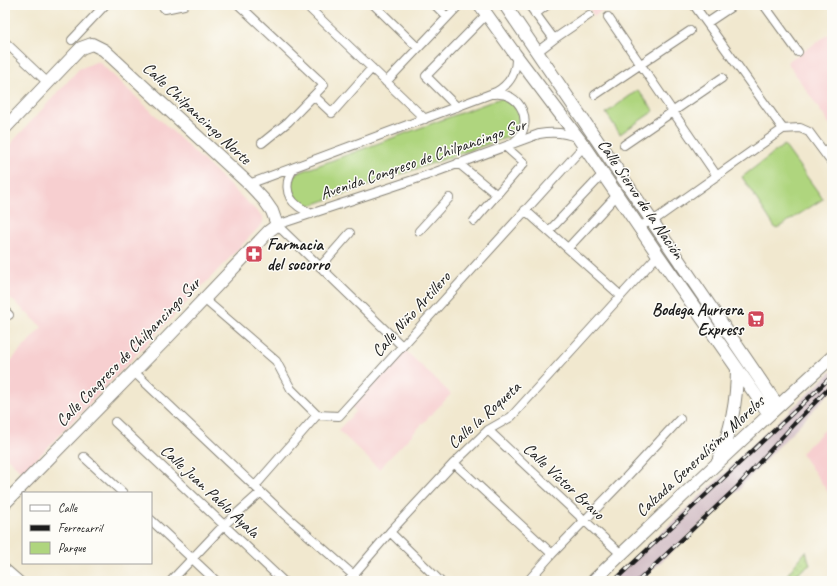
<svg xmlns="http://www.w3.org/2000/svg" width="837" height="586" font-family="Caveat,sans-serif">
<style>
.built{fill:#f7cfd0}
.industrial{fill:#d2bdc5}
.green{fill:#afd57e;stroke:#66784d}
.garden{fill:url(#garden-dots);stroke:#66784d}
.lines{fill:none;stroke-linecap:round;stroke-linejoin:round}
.street-casing{stroke:#868276;stroke-width:10}
.secondary-casing{stroke:#868276;stroke-width:14}
.street{stroke:#fff;stroke-width:8}
.secondary{stroke:#fff;stroke-width:12}
.rail-casing{stroke:#1c1c1c;stroke-width:4}
.rail{stroke:#fdfcf7;stroke-width:2.5;stroke-dasharray:8;stroke-linecap:butt}
.labels{text-anchor:middle;dominant-baseline:central;stroke-width:3;stroke-linejoin:round;paint-order:stroke}
.street-label{font-size:17px;fill:#1c1c1c;stroke:#fdfcf7}
.poi-label{font-size:17px;font-weight:bold;fill:#1c1c1c;stroke:#fdfcf7;text-anchor:start}
</style>
<defs>
<pattern id="garden-dots" width="8" height="8" patternUnits="userSpaceOnUse"><rect width="8" height="8" fill="#afd57e"/><path d="M2 2h.1M6 6h.1" fill="none" stroke="#96b66c" stroke-width="1.8" stroke-linecap="round"/></pattern>
</defs>
<rect width="100%" height="100%" fill="#fdfcf7"/>
<filter id="ink" filterUnits="userSpaceOnUse"><feTurbulence type="fractalNoise" baseFrequency=".025" numOctaves="2"/><feDisplacementMap in="SourceGraphic" scale="8" xChannelSelector="R" yChannelSelector="G"/><feConvolveMatrix kernelMatrix="1 2 1 2 8 2 1 2 1" color-interpolation-filters="sRGB"/></filter>
<filter id="wash" filterUnits="userSpaceOnUse"><feTurbulence type="fractalNoise" baseFrequency=".012" numOctaves="4" result="noise"/><feDisplacementMap in="SourceGraphic" scale="16" xChannelSelector="R" yChannelSelector="G"/><feGaussianBlur stdDeviation="0.9" result="paint"/><feColorMatrix in="noise" values="0 0 0 0 0 0 0 0 0 0 0 0 0 0 0 0 0 1.4 0 .05"/><feComposite in="paint" operator="in"/></filter>
<g filter="url(#wash)">
<rect width="100%" height="100%" fill="#f1e8cf"/>
<path class="built" d="M587 5H611L594 16Z
M832 32V124L830 125 787 62Z
M98 61 263 217V223L23 473 5 456V367L42 327 5 293V150L79 69Z
M405 350 451 394 379 469 338 430 356 411 351 406Z
M832 423V498L801 453Z"/>
<path class="industrial" d="M832 371V390L750 477 743 484 739 491 735 492 706 519 641 581H610L737 461 740 457Z"/>
<path class="green" d="M638 90 654 111 620 134 606 113Z
M501 98 516 101 524 124 517 134 306 207 290 193 295 174Z
M784 145 823 199 776 229 742 177Z"/>
<path class="garden" d="M806 551 810 565 785 581H782Z"/>
</g>
<g filter="url(#ink)">
<g class="lines">
<g class="street-casing">
<path id="street" d="M161 5 165 9 184 5
M239 5 324 85 288 122 262 143
M306 5 425 119
M374 5 418 48
M435 5 447 17
M529 5 554 39 537 52
M694 5 783 129
M764 5 798 52
M535 14 547 5
M608 17 717 176
M707 23 734 5
M554 39 589 15
M72 40 105 5
M5 42 48 83
M386 82 459 5
M493 94C521 90 536 125 514 142
M595 95 690 31
M314 96 332 113 372 68
M457 107 426 76 487 14
M624 145 722 78
M458 163 497 195
M295 167C285 179 284 196 298 206 302 209 307 211 311 214
M249 184 496 92C510 84 517 71 516 55
M525 210 621 296
M474 221 524 163 506 147
M638 226 653 221 783 129 800 128 809 132 832 163
M419 231 449 198
M549 231 603 174
M568 248 617 195
M320 267 350 233
M204 299 276 361 291 389 317 415
M5 311 9 315
M402 346 277 225 422 177 539 134C552 132 565 132 577 138
M133 371 285 515 360 581
M115 422 283 581
M488 430 585 521 621 554
M84 457 123 493
M454 463 552 554
M255 486 317 415 339 416 584 146
M151 520 216 581
M390 532 440 581
M5 568 20 581
M171 581 224 525 261 492
M348 581 390 532 454 463 488 430 511 417 658 255
M528 581 552 554 620 484 680 419"/>
</g>
<g class="secondary-casing">
<path id="secondary" d="M480 5 515 54 579 139 658 255 769 414
M505 5 778 406
M5 128 81 48 92 44 104 50 249 184 265 201 272 211 277 225 269 231 165 340 5 503
M719 458C732 429 737 400 737 368
M593 581C672 506 751 430 832 357"/>
</g>
<use href="#street" class="street"/>
<use href="#secondary" class="secondary"/>
<g class="rail-casing">
<path id="rail" d="M614 581 832 376
M638 581 736 488 794 424 832 385"/>
</g>
<use href="#rail" class="rail"/>
</g>
</g>
<defs>
<g id="pharmacy-square" transform="scale(0.9)"><rect x="-9" y="-9" width="18" height="18" rx="4" fill="#d1495b" stroke="#fdfcf7"/><path d="M-2-6h4v4h4v4h-4v4h-4v-4h-4v-4h4Z" fill="#fff"/></g>
<g id="supermarket-square" transform="scale(0.9)"><rect x="-9" y="-9" width="18" height="18" rx="4" fill="#d1495b" stroke="#fdfcf7"/><path d="M-6-5.5h2.5l.6 2H6L4.5 2H-2.5L-4.4-4H-6ZM-1.5 3.2a1.3 1.3 0 1 0 .1 0ZM3 3.2a1.3 1.3 0 1 0 .1 0Z" fill="#fff"/></g>
</defs>
<g fill-rule="evenodd">
<use href="#pharmacy-square" x="254" y="254"/>
<use href="#supermarket-square" x="756" y="319"/>
</g>
<g class="labels">
<g class="street-label">
<text transform="translate(197 113) rotate(43)">Calle Chilpancingo Norte</text>
<text transform="translate(423 159) rotate(-19)">Avenida Congreso de Chilpancingo Sur</text>
<text transform="translate(641 199) rotate(56)">Calle Siervo de la Nación</text>
<text transform="translate(411 314) rotate(-48)">Calle Niño Artillero</text>
<text transform="translate(128 352) rotate(-46)">Calle Congreso de Chilpancingo Sur</text>
<text transform="translate(484 415) rotate(-42)">Calle la Roqueta</text>
<text transform="translate(700 456) rotate(-43)">Calzada Generalísimo Morelos</text>
<text transform="translate(564 481) rotate(43)">Calle Víctor Bravo</text>
<text transform="translate(210 491) rotate(43)">Calle Juan Pablo Ayala</text>
</g>
<g class="poi-label">
<text x="267" y="244">Farmacia<tspan x="267" dy="20">del socorro</tspan></text>
<text x="743" y="309" text-anchor="end">Bodega Aurrera<tspan x="743" dy="20">Express</tspan></text>
</g>
</g>
<rect width="837" height="586" fill="none" stroke="#fdfcf7" stroke-width="20"/>
<rect x="22" y="492" width="130" height="72" fill="#fdfcf7" stroke="#a3a29f"/>
<rect x="30" y="505" width="20" height="6" fill="#ffffff" stroke="#a3a29f"/>
<text x="58" y="512" font-size="12" fill="#1c1c1c">Calle</text>
<rect x="30" y="525" width="20" height="6" fill="#1c1c1c" stroke="#a3a29f"/>
<text x="58" y="532" font-size="12" fill="#1c1c1c">Ferrocarril</text>
<rect x="30" y="542" width="20" height="12" fill="#afd57e" stroke="#a3a29f"/>
<text x="58" y="552" font-size="12" fill="#1c1c1c">Parque</text>
</svg>
